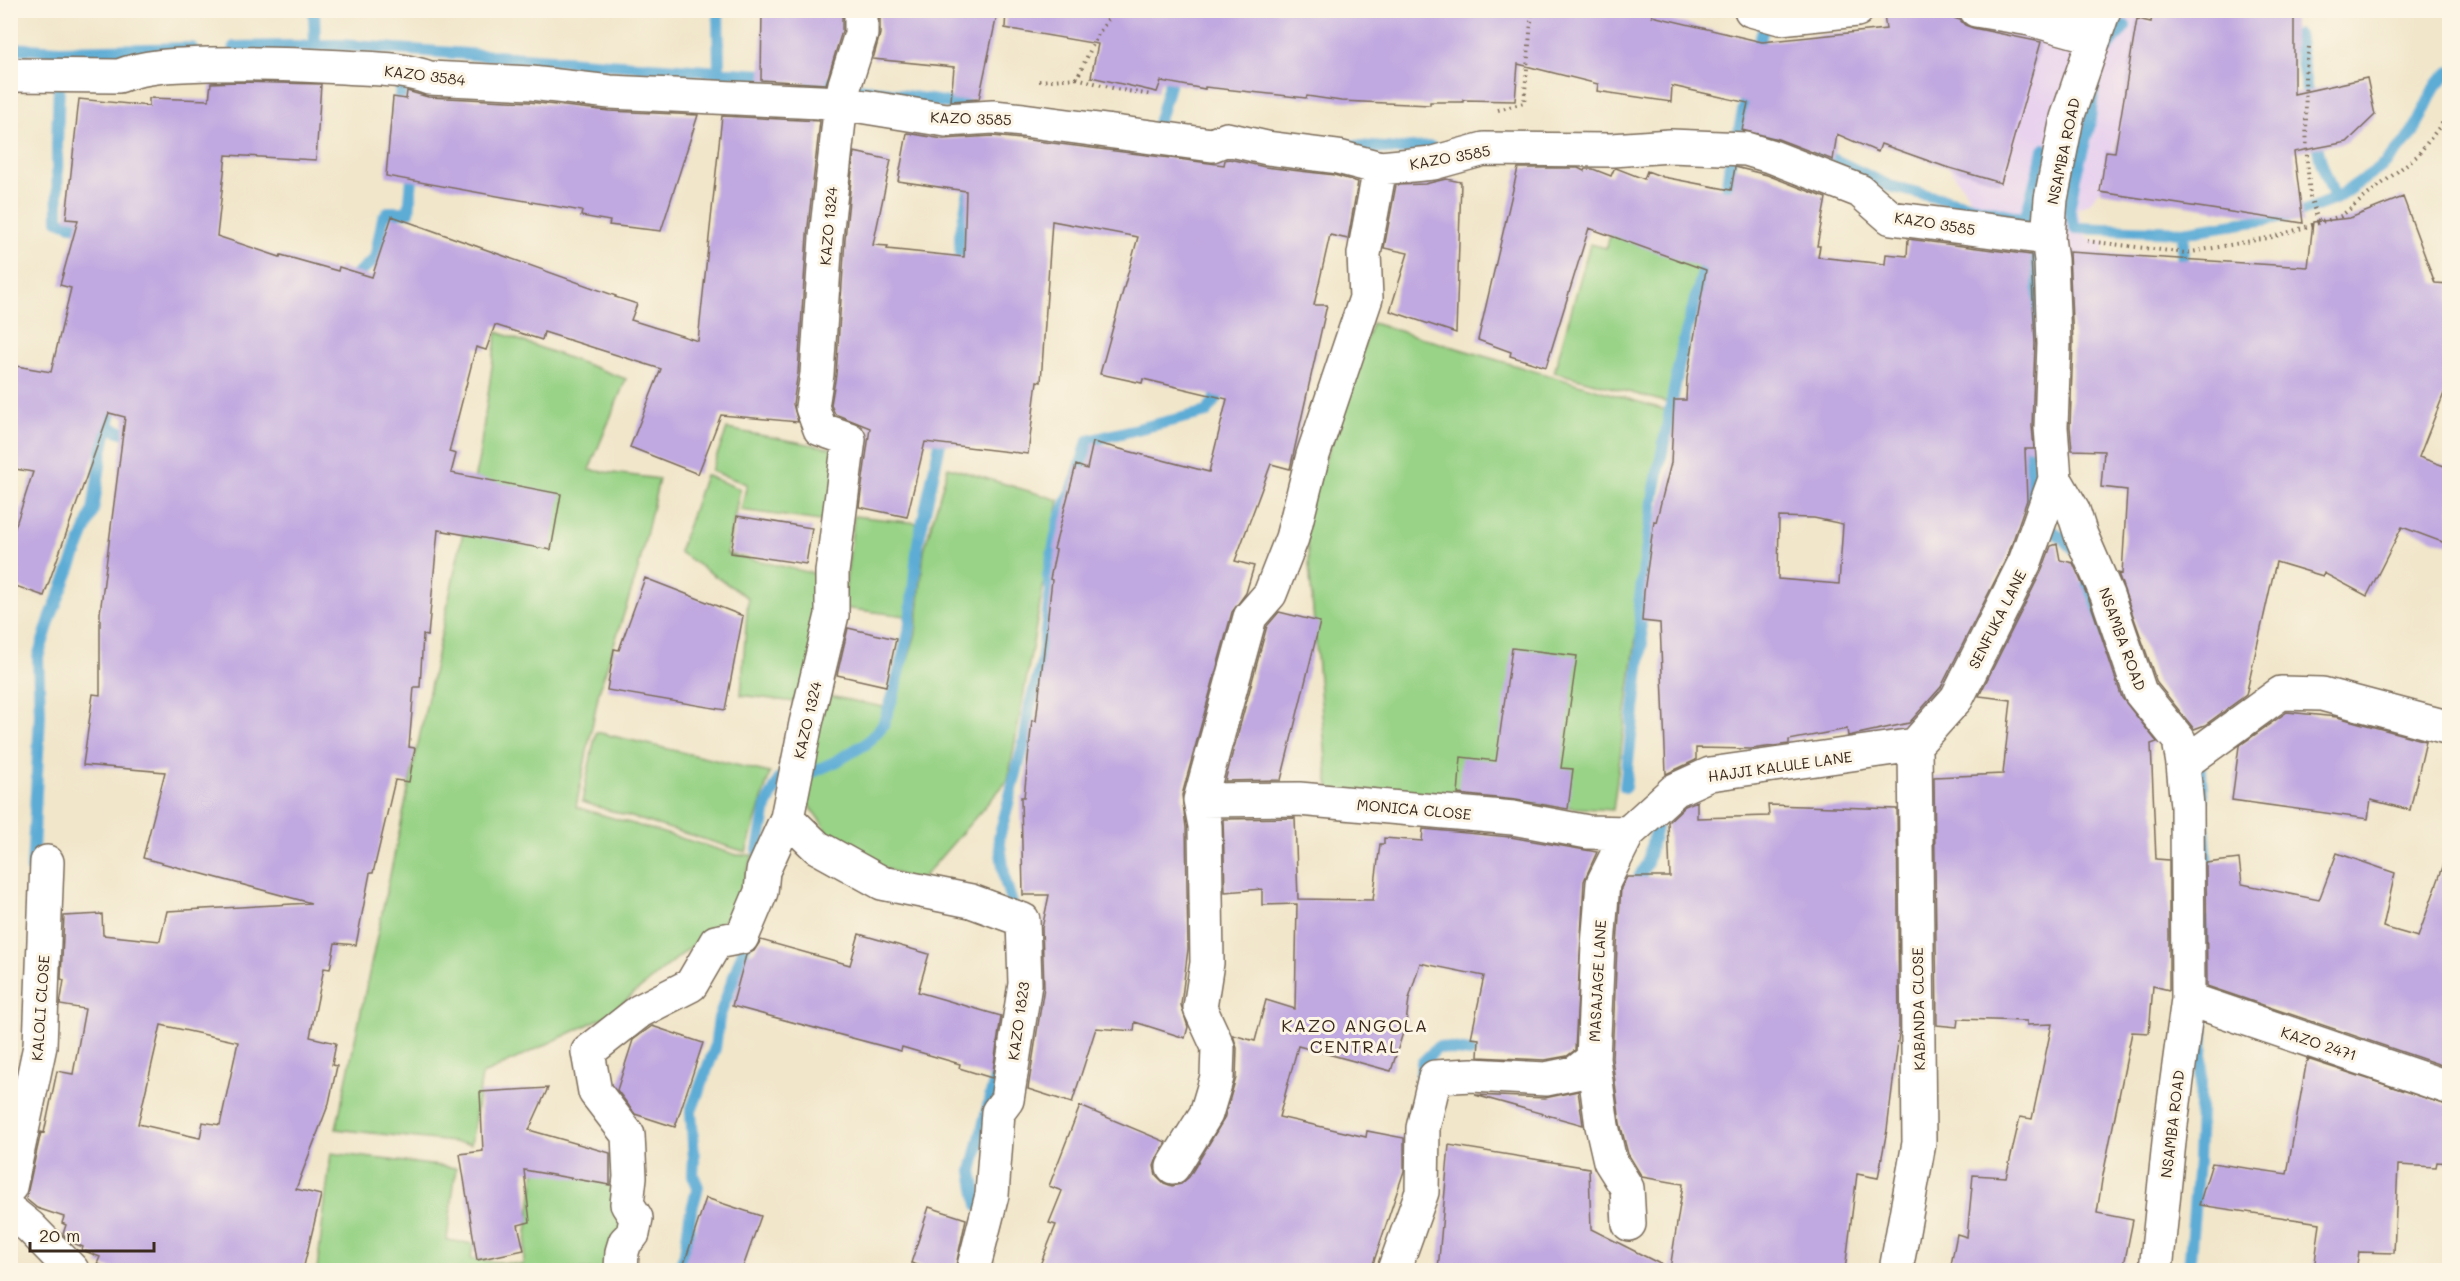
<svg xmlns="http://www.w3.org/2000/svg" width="2460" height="1281" font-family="Mali,sans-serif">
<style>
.built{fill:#e8d2ee}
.green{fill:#99d387;stroke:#6a7e52;stroke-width:1.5}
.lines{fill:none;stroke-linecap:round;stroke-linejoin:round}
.stream{stroke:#5cacd6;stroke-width:12}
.building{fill:#c0a8e0;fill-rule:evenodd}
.minor-casing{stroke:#7b6c5a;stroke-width:36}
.path{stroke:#7b6c5a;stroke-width:4;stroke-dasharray:1.5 4.5;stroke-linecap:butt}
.minor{stroke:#fff;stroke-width:33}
.labels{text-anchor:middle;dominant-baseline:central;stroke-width:6;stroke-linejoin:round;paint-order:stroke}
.street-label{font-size:15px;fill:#3b2a1e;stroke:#fcf5e5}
.quarter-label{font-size:18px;letter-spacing:1.5px;fill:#3b2a1e;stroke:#fcf5e5}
</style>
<rect width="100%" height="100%" fill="#fcf5e5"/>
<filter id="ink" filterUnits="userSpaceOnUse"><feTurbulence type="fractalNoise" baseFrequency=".0167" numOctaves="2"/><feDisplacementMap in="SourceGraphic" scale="12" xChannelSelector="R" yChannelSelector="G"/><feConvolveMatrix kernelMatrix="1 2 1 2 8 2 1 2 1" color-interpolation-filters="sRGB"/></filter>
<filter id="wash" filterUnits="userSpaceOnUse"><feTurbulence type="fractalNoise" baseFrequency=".008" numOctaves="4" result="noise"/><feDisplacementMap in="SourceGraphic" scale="24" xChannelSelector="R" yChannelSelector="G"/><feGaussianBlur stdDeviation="1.35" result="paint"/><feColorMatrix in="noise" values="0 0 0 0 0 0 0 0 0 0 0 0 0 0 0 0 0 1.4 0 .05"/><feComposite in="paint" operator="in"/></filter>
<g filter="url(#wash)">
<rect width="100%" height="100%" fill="#f1e6ca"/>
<path class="built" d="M1940 11H2151L2104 182 2090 203 2077 209 2088 239 2106 242 2081 315 2059 320 2027 307 2033 247 2003 244 1946 163 1934 29Z"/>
<path class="green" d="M1611 233 1701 267 1669 403 1554 372 1590 244 1606 248Z
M1372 323 1666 410 1613 810 1332 793 1328 782 1305 519Z
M497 332 626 379 589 470 659 479 638 570 599 691 576 807 737 855H753L733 912 608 1015 482 1075 471 1144 336 1129 479 457Z
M727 429 841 450 827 522 741 510 747 484 711 471Z
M948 467 1059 500 1008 780 927 873 917 882 839 848 802 795 819 694 893 709 916 633 924 550Z
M705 475 740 489 727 554 821 575 817 654 794 702 741 695 748 598 679 552Z
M854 516 917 523 906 616 843 608Z
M596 732 770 773 746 852 582 802Z
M538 1146 632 1157 618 1270H317L331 1153 456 1168 447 1240 473 1244 471 1259 523 1265Z"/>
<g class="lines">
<path class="stream" d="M314 10 315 46
M718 10 719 71
M2298 35 2309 106
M234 47 340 45 776 76
M10 48 61 51 192 48
M1755 55 1768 15
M2100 55 2101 51 2108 47 2125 26
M811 80 966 106
M59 84 57 145 58 220 71 225 92 230
M2094 84 2089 127 2075 177 2069 210 2075 228 2184 232 2294 215 2335 199 2384 165 2412 135 2436 85 2450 72
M397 113 402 84
M1157 127 1174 68
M2314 132 2321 162 2335 199
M1738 135 1748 87
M1757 138 1796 142
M1347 145 1396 149 1431 147
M1820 153 1889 186 2034 221
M1724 204 1731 157
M2025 219 2044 149
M961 273 960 235 969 192
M2181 273 2184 232
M347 282 375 259 383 218 388 212H409L413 167
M2033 346 2037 258
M108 427 138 438
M2028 435 2032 510
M2039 523 2062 537 2075 550
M2088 583 2099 643 2120 653
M2200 757 2207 877
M1625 787 1642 643 1639 605 1654 494 1683 344 1703 272 1711 255
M758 851 766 807 780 778H799L835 762 867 743 883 725 894 693 909 632 918 543 943 430
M32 869 40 715 38 657 51 616 93 511 102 452 114 398
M1632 890 1647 863 1656 828
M1015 914 1005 880 999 838 1025 739 1030 705 1042 664 1051 590 1048 576 1059 521 1077 478 1088 441 1207 412 1225 384
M1421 1082 1422 1063 1438 1047 1470 1052
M978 1205 972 1171 997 1070
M679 1270 685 1254 690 1216 698 1187 693 1175 694 1158 691 1111 715 1048 719 1018 747 940
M2189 1270 2198 1161 2207 922"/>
</g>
<g id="blocks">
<path class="building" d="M762 10H842V31L826 84 761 80Z
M880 10H998L979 99 951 101 954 67 873 59 880 34Z
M1006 10H1653L1652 16 1762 42 1886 29 1884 14 1907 16 1909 10H1917L1944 18 1945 15 1960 20 1965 25 1973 28 2041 42 2001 183 1943 166 1881 144 1878 152 1837 134 1833 160 1778 139 1742 130 1748 103 1672 86 1671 102 1597 91 1598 84 1518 64 1515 101 1463 100V102H1430V105L1341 101 1307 96 1306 98 1205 87V89L1161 81 1157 92 1091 77 1098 44 1005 28Z
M2153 10H2294V94L2367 78 2375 115 2347 142 2294 152 2303 223 2100 192 2106 151 2115 152 2137 19 2151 22Z
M237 82 321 84 316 160 226 155 217 236 280 257 281 255 338 271 339 267 372 277 392 216 616 296 615 297 637 304 631 320 698 341 722 116 820 121 807 235 798 372 793 404 798 422 721 415 698 474 630 447 661 369 544 332 542 340 495 325 486 350 476 347 449 452 456 454 451 473 561 494 551 550 438 530 428 636 423 635 420 687H414L409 747 415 748 409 782 395 780 373 873H370L356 945 335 943 330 969 324 968 310 1037 336 1043 332 1065 337 1066 329 1103 296 1189 321 1195 303 1270H117L97 1264 100 1257 82 1250 83 1247 71 1242 63 1234 66 1225 62 1223 64 1217 37 1208 26 1199 41 1132 44 1133 57 1071 73 1074 85 1009 60 1005 64 980 61 979 64 916 102 914 103 935 160 941 167 911 311 903 143 858 165 772 83 765 93 694 100 695V613L125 417 109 413 44 596 10 584V543L33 472 10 468V365L51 372 71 288 60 285 78 220 66 219 79 99 149 106V98L209 100 211 83ZM161 1025 238 1042 220 1125 203 1122 200 1138 138 1124Z
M407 91 428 97 529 102 609 111 698 115 661 231 609 225 610 221 581 216 582 211 386 176 393 97 406 99Z
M907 133 943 139 993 136 1021 139 1224 165 1225 160 1229 159 1265 167 1334 175 1358 182 1348 239 1330 235 1314 305H1327L1290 469 1271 464 1235 561 1254 566 1246 593 1232 612 1182 795 1186 828 1188 949 1181 1005 1188 1027 1185 1038 1135 1022 1134 1031 1096 1028 1072 1103 1028 1089 1044 987 1042 928 1049 895H1023L1021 797H1024L1032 720 1036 721 1052 580 1050 579 1056 550 1054 549 1076 465 1087 469 1093 442 1209 472 1227 399 1143 379 1142 383 1100 374 1138 237 1052 221 1041 382 1037 381 1028 454 925 442 907 517 859 507 870 428 835 414 831 405 836 375 845 239 854 152 891 160 873 245 888 246 887 249 964 257 966 191 898 181Z
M1735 167 1767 175 1826 198 1817 246H1820L1818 257 1885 264 1886 254 1907 256 1908 239 2031 255 2035 344 2032 426 2034 449H2025L2027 500 2008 555 1941 687 1909 723 1848 736 1847 729 1789 740V744L1751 749 1696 748V760L1666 774 1660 623 1642 621 1644 592 1654 521 1656 522 1671 463 1674 400H1686L1687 378 1706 270 1589 228 1546 367 1510 356 1511 352 1478 340 1518 168H1578L1584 171 1585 169H1593L1611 176 1614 169 1616 168 1644 179 1647 171 1663 177 1731 190ZM1779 517 1814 518 1843 524 1839 584 1778 579Z
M1446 179 1461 182 1456 333 1390 311 1408 253 1384 248 1396 185 1425 184Z
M2403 197 2435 283 2450 284V378L2419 457 2450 468V545L2402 527 2367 596 2324 573 2323 576 2276 562 2246 695 2205 725 2194 729 2157 683 2118 573 2122 574 2127 490 2101 487 2104 451 2072 450 2070 427 2073 343 2069 252 2308 267 2313 222 2350 218Z
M737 516 812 528 806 564 731 553Z
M2057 544 2060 560 2073 563 2090 602 2122 698 2157 742 2151 744 2156 859 2169 860V990L2153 986 2149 1033 2132 1032 2102 1180 2097 1213 2133 1220 2123 1270H1950L1957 1234 1967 1237 1973 1175 2006 1177 2020 1117 2032 1119 2052 1024 2027 1025V1021L1958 1019 1957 1027 1937 1025 1934 777 2003 774 2011 700 1979 696 2042 570 2051 546Z
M645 578 743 616 725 710 607 690 614 649 619 650Z
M1279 612 1320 622 1281 780 1225 781 1267 626Z
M848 628 896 639 886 686 837 675Z
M1512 648 1577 656 1561 768 1573 769 1568 809 1516 800 1458 794 1461 757 1496 761Z
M2287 712 2337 717 2426 741 2410 810 2371 800 2368 819 2232 800 2239 746Z
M1697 801V818L1769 816 1768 805 1897 809 1899 1033 1887 1130 1878 1178 1857 1174 1845 1270H1438L1449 1145 1589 1168 1591 1229 1670 1269 1683 1184 1642 1177 1628 1154 1620 1123 1612 1058 1617 946 1621 888 1627 877H1670L1668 822 1685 806Z
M1295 818 1298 899 1373 900 1380 844H1384V838L1422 841 1423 829 1510 837 1597 852 1584 881 1575 1050 1567 1056 1545 1060 1478 1057 1479 1039 1471 1038 1484 976 1420 963 1409 999 1406 1023 1391 1071 1298 1046 1279 1117 1366 1137 1367 1131 1404 1138V1171L1371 1270H1038L1056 1225 1049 1223 1062 1191 1049 1186 1080 1106 1166 1142 1157 1158 1154 1166 1156 1175 1164 1183 1172 1186 1181 1184 1189 1177 1224 1119 1236 1078 1237 1048 1233 1035 1255 1041 1266 1000 1295 1009 1297 904 1262 905V889L1225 892 1223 819Z
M2337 853 2395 873 2383 927 2418 937 2445 861 2450 862V1068L2207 986 2206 863 2239 859 2242 884 2319 900Z
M859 934 929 954 918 992 1001 1016 992 1078 959 1068 960 1064 902 1047 901 1051 732 1006 746 955 754 951 761 940 850 965Z
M652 1026 703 1043 675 1127 635 1114 617 1090 633 1040Z
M2307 1059 2450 1106V1163L2437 1162 2436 1167 2398 1165 2394 1253 2359 1252 2356 1270H2314L2320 1223 2199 1205 2212 1163 2287 1174Z
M548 1088 529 1130 610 1153V1185L524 1170 530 1222 518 1225 524 1250 477 1260 460 1154 483 1151 480 1092Z
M1578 1091 1583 1125 1475 1095 1545 1098Z
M706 1198 761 1216 742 1270H682Z
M929 1207 966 1219 955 1270H935L911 1263Z"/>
</g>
</g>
<g filter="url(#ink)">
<use href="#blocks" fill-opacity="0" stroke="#7b6c5a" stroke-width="1.5"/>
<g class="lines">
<g class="minor-casing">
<path id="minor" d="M1751 10 1780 18 1857 10
M1976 10 2030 19 2095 37
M2104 10 2067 118 2051 199 2048 238 2051 260 2054 344 2051 427 2055 479 2073 510 2081 535 2107 595 2140 692 2179 740 2183 764 2187 806 2188 999 2170 1132 2156 1270
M10 75 119 76C147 65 179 65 209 64 254 63 298 64 343 67 372 69 402 68 429 78L531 83 610 92 841 103 946 120 993 117 1023 120 1212 145 1227 139 1267 148 1338 157 1380 168 1433 163 1484 149 1612 150 1670 146 1746 149 1773 157 1860 191 1891 218 2048 238
M1915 745 1957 698 2025 562 2055 479
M2183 764 2281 693 2322 694 2450 728
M1200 800 1299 799 1513 818 1588 832 1628 833
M787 818 817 847 882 883 971 901 1023 920 1025 984 1007 1100 998 1112 992 1195 973 1270
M2188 999 2450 1088
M1593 1059 1602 1126 1610 1161 1627 1188 1629 1224
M1173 1167 1206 1114 1217 1077 1218 1047 1200 1008 1207 963 1205 826 1200 800 1250 617 1270 594 1292 538 1313 455 1366 298 1364 254 1380 168
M10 1187 40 1046 47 862
M10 1211 30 1227 72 1270
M621 1270 622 1252 625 1242 633 1234 636 1218 627 1204 630 1177 628 1135 595 1092 588 1052 640 1011 691 985 716 942 742 937 761 892 763 871 787 818 806 723 832 615V572L849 439 820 429 812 407 817 374 826 237 841 103 845 84 861 34V10
M1394 1270 1422 1192 1423 1128 1435 1077 1472 1075 1546 1079 1575 1073 1593 1059 1598 945 1603 883 1628 833 1675 790 1710 774 1915 745
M1896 1270 1919 1143 1915 745"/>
</g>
<path class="path" d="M1115 10 1098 34 1077 78 1116 89 1151 95
M2309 47 2305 75 2307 159 2310 197 2319 223
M1039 81 1077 78
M1498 110 1524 103 1532 10
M2087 241 2186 253 2273 237 2341 216 2417 156 2450 113"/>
<use href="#minor" class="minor"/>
</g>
</g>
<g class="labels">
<g class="street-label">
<text transform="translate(425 75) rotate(7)">KAZO 3584</text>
<text transform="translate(971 118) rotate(2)">KAZO 3585</text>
<text transform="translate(2063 151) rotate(-78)">NSAMBA ROAD</text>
<text transform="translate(1450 157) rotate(-10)">KAZO 3585</text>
<text transform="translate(1935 223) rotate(9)">KAZO 3585</text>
<text transform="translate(828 226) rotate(-85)">KAZO 1324</text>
<text transform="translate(1997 619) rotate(-63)">SENFUKA LANE</text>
<text transform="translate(2123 639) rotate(70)">NSAMBA ROAD</text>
<text transform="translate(807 720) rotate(-77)">KAZO 1324</text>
<text transform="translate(1780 766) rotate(-8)">HAJJI KALULE LANE</text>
<text transform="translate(1414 809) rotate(5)">MONICA CLOSE</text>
<text transform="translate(1597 981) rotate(-87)">MASAJAGE LANE</text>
<text transform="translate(40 1008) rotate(-86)">KALOLI CLOSE</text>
<text transform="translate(1918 1009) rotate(-91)">KABANDA CLOSE</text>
<text transform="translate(1018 1021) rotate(-82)">KAZO 1823</text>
<text transform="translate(2319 1043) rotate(18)">KAZO 2471</text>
<text transform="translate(2172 1124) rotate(-83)">NSAMBA ROAD</text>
</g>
<g class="quarter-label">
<text x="1355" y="1025">KAZO ANGOLA<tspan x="1355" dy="21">CENTRAL</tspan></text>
</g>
</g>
<rect width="2460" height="1281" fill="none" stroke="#fcf5e5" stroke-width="36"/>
<path d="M30 1242v9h124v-9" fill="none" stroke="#3b2a1e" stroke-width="3"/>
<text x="39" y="1242" font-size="18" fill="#3b2a1e" stroke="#fcf5e5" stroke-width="4.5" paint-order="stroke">20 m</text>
</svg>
